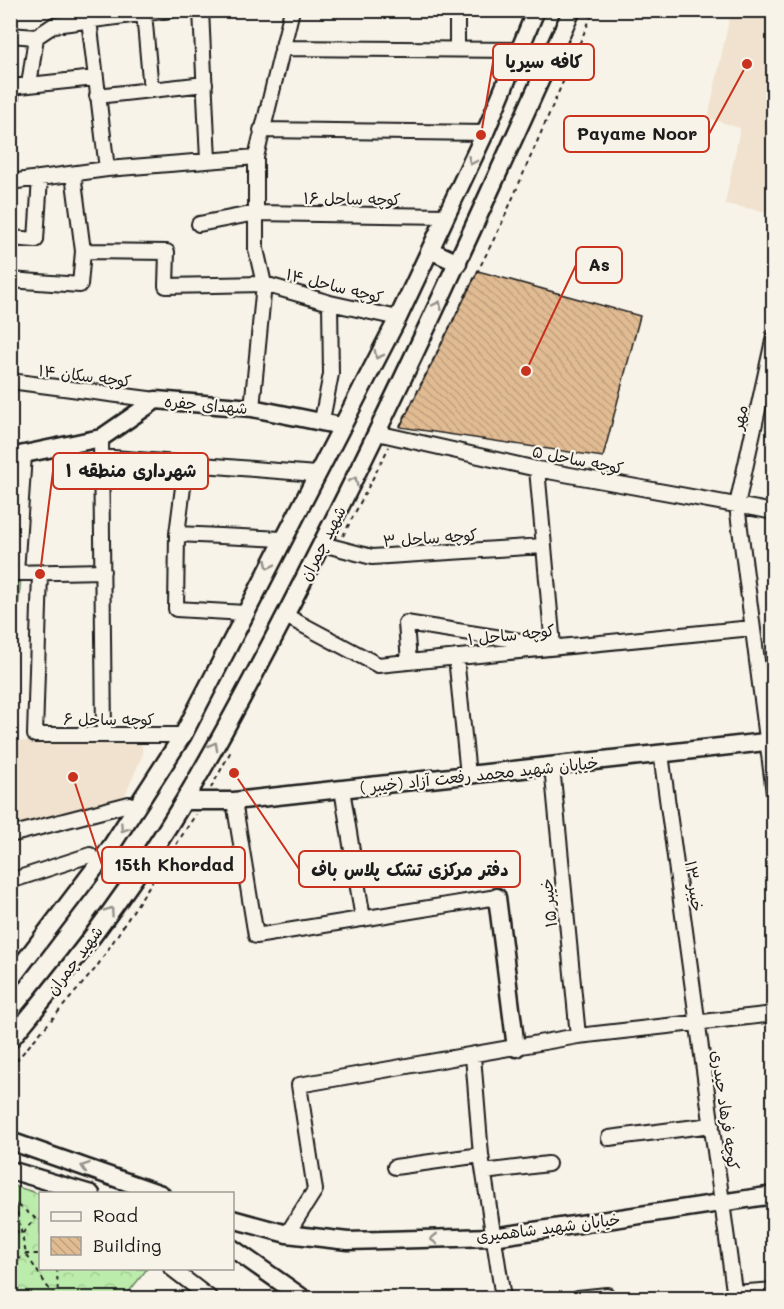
<svg xmlns="http://www.w3.org/2000/svg" width="784" height="1309" font-family="Mali,'Playpen Sans Arabic',sans-serif">
<style>
.built{fill:#f0e2ce}
.forest{fill:url(#forest-crowns);stroke:#6c8464;stroke-width:1.5}
.pitch{fill:#bbecab;stroke:#6c8464;stroke-width:1.5}
.building{fill:url(#building-back-hatch);stroke:#1c1c1c;stroke-width:1.5}
.lines{fill:none;stroke-linecap:round;stroke-linejoin:round}
.minor-casing{stroke:#1c1c1c;stroke-width:18}
.tertiary-casing{stroke:#1c1c1c;stroke-width:21}
.path{stroke:#1c1c1c;stroke-width:2;stroke-dasharray:4.5 4.5;stroke-linecap:butt}
.minor{stroke:#f7f3e8;stroke-width:14}
.tertiary{stroke:#f7f3e8;stroke-width:16}
.oneway{stroke:#94928c}
.labels{text-anchor:middle;dominant-baseline:central;stroke-width:4.5;stroke-linejoin:round;paint-order:stroke}
.street-label{font-size:16px;fill:#1c1c1c;stroke:#f7f3e8}
.leader{fill:none;stroke:#c8321e;stroke-width:2}
.callout-dot{fill:#c8321e;stroke:#f7f3e8;stroke-width:2}
.callout{fill:#f7f3e8;stroke:#c8321e;stroke-width:2}
.callout-label{font-size:18px;text-anchor:middle;font-weight:bold;fill:#1c1c1c}
</style>
<defs>
<pattern id="forest-crowns" width="20" height="18" patternUnits="userSpaceOnUse" patternTransform="scale(1.5)"><rect width="20" height="18" fill="#bbecab"/><path d="M2 6a3 3 0 1 1 6 0M12 15a3 3 0 1 1 6 0" fill="none" stroke="#a0ca93"/></pattern>
<pattern id="building-back-hatch" width="6" height="6" patternUnits="userSpaceOnUse" patternTransform="scale(1.5)"><rect width="6" height="6" fill="#e1bb92"/><path d="M-1 5l2 2M0 0l6 6M5-1l2 2" fill="none" stroke="#c0a07d"/></pattern>
</defs>
<rect width="100%" height="100%" fill="#f7f3e8"/>
<filter id="ink" filterUnits="userSpaceOnUse"><feTurbulence type="fractalNoise" baseFrequency=".0167" numOctaves="2"/><feDisplacementMap in="SourceGraphic" scale="12" xChannelSelector="R" yChannelSelector="G"/><feConvolveMatrix kernelMatrix="1 2 1 2 8 2 1 2 1" color-interpolation-filters="sRGB"/></filter>
<g filter="url(#ink)">
<path class="built" d="M731 11H773V213L725 204 740 128 708 118Z
M13 741 141 742 143 754 123 800 13 826Z"/>
<path class="forest" d="M11 1185 40 1194V1268L147 1269 124 1298H11Z"/>
<path class="pitch" d="M11 577 21 578 11 675Z"/>
<path class="building" d="M478 271 640 316 603 457 400 427Z"/>
<g class="lines">
<g class="minor-casing">
<path id="minor" d="M201 10 208 160
M144 13 151 90
M89 20 107 169
M10 35 36 37
M282 48 521 50
M457 48V10
M29 85 36 37 54 25 171 10
M10 87 95 78
M97 96 205 84
M10 106 12 87
M261 130 485 133
M10 182 107 169 256 157
M199 224 256 213 446 216
M10 238 36 240 40 178
M83 251 167 252 166 286 264 284 330 303 398 318
M10 280 80 285 83 251 73 174
M774 336 737 505 774 793
M10 381 156 400
M252 408 264 284 256 249V157L292 10
M322 420 331 374 330 303
M377 433 537 469 774 512
M101 438 104 735
M101 457 316 474
M186 464 177 534 176 609 245 613
M177 534 282 539
M322 544 372 557 543 546
M10 573 103 571
M16 573 24 455
M40 574 35 735H183
M286 616 378 665 752 628
M456 657 468 775
M409 662 406 623 553 646 537 469
M661 754 735 1298
M552 766 578 1036
M342 789 363 919
M234 801 256 936 497 897
M10 835 129 804 137 808
M10 881 90 855
M473 1056 481 1155 503 1298
M609 1138 712 1125
M395 1167 481 1155
M484 1172 548 1164
M287 1234 315 1190 299 1085 578 1036 774 1014
M171 1268 210 1298
M734 1293 774 1290
M578 1298 607 1295"/>
</g>
<g class="tertiary-casing">
<path id="tertiary" d="M430 250 458 263
M10 457 101 438 156 400 252 408 341 426
M184 801H234L774 741
M497 897 516 1048
M10 980 108 851 183 735 398 318 485 133 536 10
M10 1040C73 965 133 886 184 801 235 715 281 625 326 535 413 363 492 187 572 10
M10 1141 161 1194
M10 1170 91 1194
M232 1219 287 1234 348 1241 493 1237 774 1195
M232 1248 303 1298"/>
</g>
<path class="path" d="M400 426 502 223 594 10
M343 536 389 447
M211 788 231 751
M10 1068 96 968 196 814
M15 1203 26 1254 55 1298
M10 1204 15 1203 35 1218 22 1234 10 1228
M10 1265 26 1254H40
M57 1268 58 1298"/>
<use href="#minor" class="minor"/>
<use href="#tertiary" class="tertiary"/>
</g>
<defs><path id="oneway-chevron" d="M-2-3.5L2.5 0L-2 3.5" fill="none" stroke-width="1.6" stroke-linecap="round" stroke-linejoin="round" transform="scale(1.5)"/></defs>
<g class="oneway">
<use href="#oneway-chevron" transform="translate(472 161) rotate(115)"/>
<use href="#oneway-chevron" transform="translate(438 305) rotate(-65)"/>
<use href="#oneway-chevron" transform="translate(378 355) rotate(118)"/>
<use href="#oneway-chevron" transform="translate(354 481) rotate(-63)"/>
<use href="#oneway-chevron" transform="translate(269 565) rotate(116)"/>
<use href="#oneway-chevron" transform="translate(214 746) rotate(-61)"/>
<use href="#oneway-chevron" transform="translate(124 828) rotate(124)"/>
<use href="#oneway-chevron" transform="translate(110 911) rotate(-55)"/>
<use href="#oneway-chevron" transform="translate(85 1167) rotate(-161)"/>
<use href="#oneway-chevron" transform="translate(434 1239) rotate(179)"/>
</g>
</g>
<g class="labels">
<g class="street-label">
<text transform="translate(352 198) rotate(1)">کوچه ساحل ۱۶</text>
<text transform="translate(335 285) rotate(14)">کوچه ساحل ۱۴</text>
<text transform="translate(85 375) rotate(7)">کوچه سکان ۱۴</text>
<text transform="translate(206 404) rotate(5)">شهدای جفره</text>
<text transform="translate(739 417) rotate(-78)">مهر</text>
<text transform="translate(578 459) rotate(11)">کوچه ساحل ۵</text>
<text transform="translate(430 537) rotate(-4)">کوچه ساحل ۳</text>
<text transform="translate(322 543) rotate(-63)">شهید چمران</text>
<text transform="translate(511 634) rotate(-6)">کوچه ساحل ۱</text>
<text x="109" y="718">کوچه ساحل ۶</text>
<text transform="translate(479 774) rotate(-6)">( خیبر) خیابان شهید محمد رفعت آزاد</text>
<text transform="translate(695 886) rotate(82)">خیبر ۱۳</text>
<text transform="translate(548 903) rotate(-96)">خیبر ۱۵</text>
<text transform="translate(74 960) rotate(-53)">شهید چمران</text>
<text transform="translate(726 1110) rotate(82)">کوچه فرهاد حیدری</text>
<text transform="translate(548 1227) rotate(-7)">خیابان شهید شاهمیری</text>
</g>
</g>
<path class="leader" d="M481 135L493 62M747 64L709 134M526 371L576 265M40 574L53 471M73 777L102 865M234 773L299 869"/>
<g class="callout-dot">
<circle cx="481" cy="135" r="6"/>
<circle cx="747" cy="64" r="6"/>
<circle cx="526" cy="371" r="6"/>
<circle cx="40" cy="574" r="6"/>
<circle cx="73" cy="777" r="6"/>
<circle cx="234" cy="773" r="6"/>
</g>
<g class="callout">
<rect x="493" y="44" width="101" height="36" rx="6"/>
<rect x="564" y="116" width="145" height="36" rx="6"/>
<rect x="576" y="247" width="46" height="36" rx="6"/>
<rect x="53" y="453" width="155" height="36" rx="6"/>
<rect x="102" y="847" width="143" height="36" rx="6"/>
<rect x="299" y="851" width="221" height="36" rx="6"/>
</g>
<g class="callout-label">
<text x="544" y="68">کافه سیریا</text>
<text x="637" y="140">Payame Noor</text>
<text x="599" y="271">As</text>
<text x="131" y="477">شهرداری منطقه ١</text>
<text x="174" y="871">15th Khordad</text>
<text x="410" y="876">دفتر مرکزی تشک پلاس باف</text>
</g>
<rect width="784" height="1309" fill="none" stroke="#f7f3e8" stroke-width="36"/>
<rect x="18" y="18" width="748" height="1273" fill="none" stroke="#1c1c1c" stroke-width="2" filter="url(#ink)"/>
<rect x="39" y="1192" width="195" height="78" fill="#f7f3e8" stroke="#9f9d96" stroke-width="1.5"/>
<rect x="51" y="1212" width="30" height="9" fill="#f7f3e8" stroke="#9f9d96" stroke-width="1.5"/>
<text x="93" y="1222" font-size="18" fill="#1c1c1c">Road</text>
<rect x="51" y="1237" width="30" height="18" fill="url(#building-back-hatch)" stroke="#9f9d96" stroke-width="1.5"/>
<text x="93" y="1252" font-size="18" fill="#1c1c1c">Building</text>
</svg>
